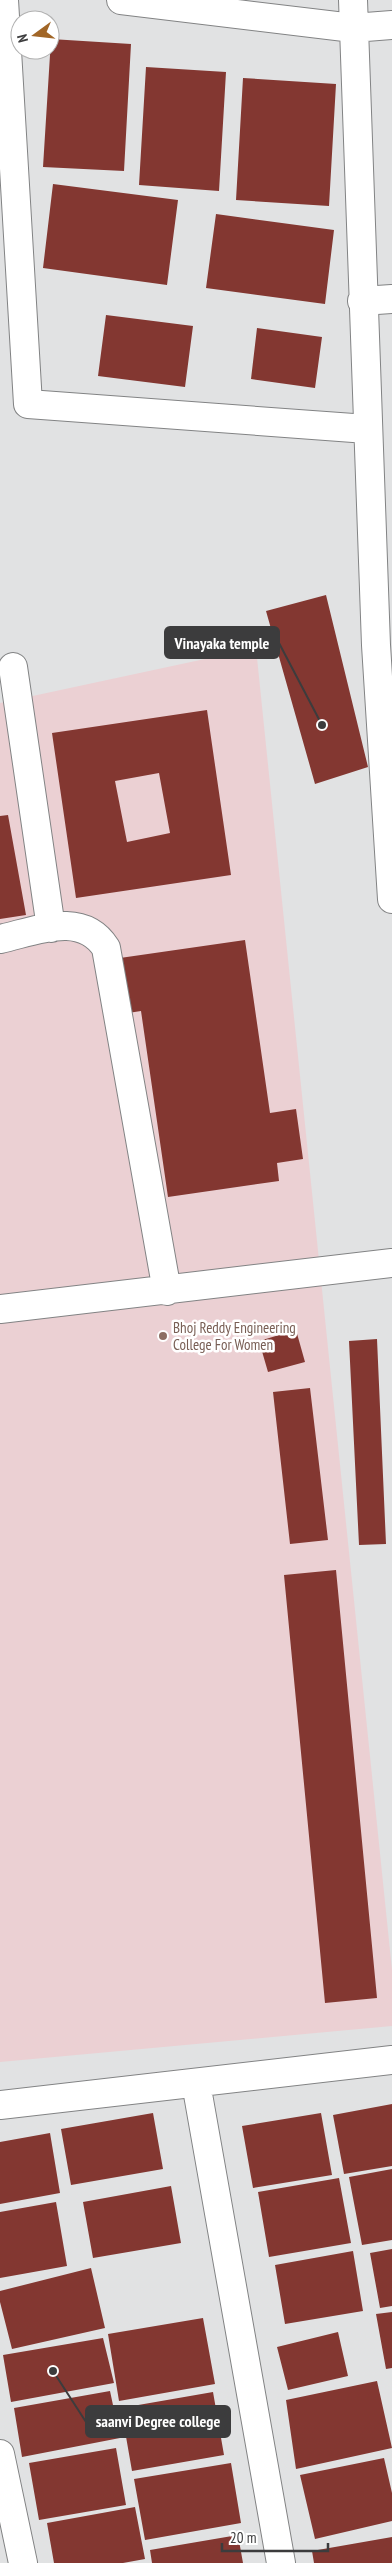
<svg xmlns="http://www.w3.org/2000/svg" width="392" height="2563" font-family="'PT Sans Narrow',sans-serif">
<style>
.education{fill:#ebd0d3}
.building{fill:#833731;fill-rule:evenodd}
.lines{fill:none;stroke-linecap:round;stroke-linejoin:round}
.minor-casing{stroke:#828384;stroke-width:30}
.minor{stroke:#fff;stroke-width:28}
.education-dot{fill:#8d6e63;stroke:#fff;stroke-width:2}
.labels{text-anchor:middle;dominant-baseline:central;stroke-width:5;stroke-linejoin:round;paint-order:stroke}
.education-label{font-size:15px;fill:#785e54;stroke:#fff;text-anchor:start}
.leader{fill:none;stroke:#3c3c3d;stroke-width:2}
.callout-dot{fill:#3c3c3d;stroke:#fff;stroke-width:2}
.callout{fill:#3c3c3d;stroke:#3c3c3d;stroke-width:2}
.callout-label{font-size:16px;text-anchor:middle;font-weight:bold;fill:#fff}
</style>
<rect width="100%" height="100%" fill="#e1e2e3"/>
<path class="education" d="M256 648 392 1970V2026L0 2062V703Z"/>
<path class="building" d="M51 39 131 44 124 171 43 167Z
M146 67 226 72 219 191 139 185Z
M243 78 336 84 329 206 236 200Z
M53 184 178 200 167 285 43 268Z
M216 214 334 230 325 304 206 288Z
M106 315 193 326 185 387 98 376Z
M257 328 322 337 315 388 251 379Z
M326 595 368 767 315 784 266 611Z
M207 710 231 875 76 898 52 733ZM159 773 170 833 127 842 115 781Z
M8 815 26 915 0 919V816Z
M245 940 270 1113 296 1109 303 1159 277 1163 279 1181 168 1197 141 1011 128 1013 120 958Z
M296 1330 305 1362 268 1372 259 1341Z
M377 1339 386 1544 359 1545 349 1341Z
M310 1388 328 1540 290 1544 273 1392Z
M336 1570 377 1998 325 2003 284 1575Z
M392 2104V2166L344 2174 333 2115Z
M153 2113 163 2169 71 2185 61 2129Z
M321 2113 332 2175 253 2188 242 2126Z
M50 2133 60 2193 0 2204V2142Z
M392 2169V2240L362 2245 349 2177Z
M339 2178 351 2243 269 2257 258 2192Z
M171 2186 181 2243 93 2258 83 2202Z
M56 2202 67 2266 0 2278V2212Z
M392 2249V2306L380 2308 370 2253Z
M353 2251 363 2311 285 2324 275 2265Z
M91 2268 105 2328 12 2349 0 2302V2291Z
M392 2312V2368L386 2369 376 2314Z
M203 2318 215 2384 119 2401 108 2334Z
M338 2332 348 2376 288 2390 277 2347Z
M103 2338 114 2383 11 2402 3 2355Z
M377 2381 392 2448 296 2469 286 2400Z
M110 2391 120 2438 22 2457 14 2408Z
M213 2392 224 2455 132 2471 121 2408Z
M116 2448 126 2505 39 2520 29 2463Z
M384 2458 392 2493V2521L315 2539 300 2475Z
M231 2463 241 2523 145 2540 134 2479Z
M135 2507 145 2559 123 2563H54L47 2523Z
M238 2535 243 2563H152L150 2550Z
M392 2537V2563H314L312 2551Z"/>
<g class="lines">
<g class="minor-casing">
<path id="minor" d="M4 0 28 404 367 429
M121 0 353 28 392 25
M353 0 376 645 392 899
M362 301 392 299
M13 667 51 928
M0 939C36 931 82 910 106 948L167 1291
M0 1309 392 1263
M196 2083 281 2563
M0 2105 392 2060
M0 2454 23 2563"/>
</g>
<use href="#minor" class="minor"/>
</g>
<circle class="education-dot" cx="163" cy="1336" r="5"/>
<g class="labels">
<g class="education-label">
<text x="173" y="1327">Bhoj Reddy Engineering<tspan x="173" dy="17">College For Women</tspan></text>
</g>
</g>
<path class="leader" d="M322 725L279 643M53 2371L86 2422"/>
<g class="callout-dot">
<circle cx="322" cy="725" r="5"/>
<circle cx="53" cy="2371" r="5"/>
</g>
<g class="callout">
<rect x="165" y="627" width="114" height="31" rx="5"/>
<rect x="86" y="2406" width="144" height="31" rx="5"/>
</g>
<g class="callout-label">
<text x="222" y="649">Vinayaka temple</text>
<text x="158" y="2427">saanvi Degree college</text>
</g>
<g transform="translate(35 35) rotate(255)"><circle r="24" fill="#ffffff" stroke="#b1b1b1"/>
<path d="M0-4L9 19L0 12L-9 19Z" fill="#a16627"/>
<text y="-8" font-size="14" font-weight="bold" text-anchor="middle" fill="#3c3c3d">N</text>
</g>
<path d="M222 2543v8h106v-8" fill="none" stroke="#3c3c3d" stroke-width="2.5"/>
<text x="230" y="2543" font-size="15" fill="#3c3c3d" stroke="#ffffff" stroke-width="4" paint-order="stroke">20 m</text>
</svg>
